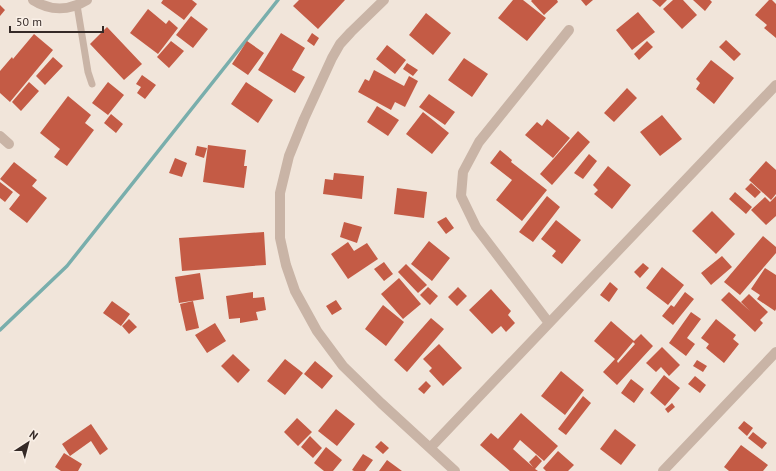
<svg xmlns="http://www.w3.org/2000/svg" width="776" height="471" font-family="'PT Sans',sans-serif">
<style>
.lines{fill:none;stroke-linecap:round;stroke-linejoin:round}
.stream{stroke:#79aeac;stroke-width:3.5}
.building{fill:#c45b45;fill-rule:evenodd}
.lane{stroke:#c9b4a6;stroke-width:7}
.street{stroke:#c9b4a6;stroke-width:10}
</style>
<rect width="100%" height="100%" fill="#f1e5da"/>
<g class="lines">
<path class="stream" d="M0 330 67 266 278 0"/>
</g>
<path class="building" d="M163 0H192L197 4 184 20 161 3Z
M299 0H345L318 29 293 6Z
M513 0H523L546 18 527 41 498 18Z
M532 0H557L558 2 544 15 531 1Z
M581 0H593L586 6Z
M652 0H667L660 7Z
M673 0H683L697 15 682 29 663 9Z
M693 0H710L712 2 705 11Z
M769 0H772L776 4V38L764 28 767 25 755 15Z
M0 5 5 10 0 16Z
M148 9 166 24 169 20 178 28 158 54 130 33Z
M638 12 655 32 632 50 616 30Z
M426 13 451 33 433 55 409 35Z
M191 16 208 29 193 48 176 35Z
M107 27 142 64 124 80 90 44Z
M281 33 305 48 292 70 305 77 295 93 258 70Z
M312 33 319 38 314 46 307 41Z
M34 34 53 50 10 102 0 93V71L12 57 13 59Z
M726 40 741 54 734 61 719 47Z
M171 41 184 51 169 68 157 57Z
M247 41 264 53 248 75 232 64Z
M647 41 653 47 639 60 634 54Z
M387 45 406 60 395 74 376 59Z
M53 57 63 66 45 85 36 76Z
M464 58 488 74 472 97 448 80Z
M711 60 734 78 714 104 696 89 700 83 696 79Z
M407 63 418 70 413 76 403 69Z
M374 70 404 86 409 76 418 81 405 107 395 102 391 110 358 92 365 79 369 81Z
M142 75 156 85 145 99 137 93 141 87 136 84Z
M29 82 39 91 21 111 12 102Z
M108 82 124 95 108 115 92 103Z
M246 82 273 100 258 123 231 104Z
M627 88 637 98 614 122 604 113Z
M429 94 455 112 445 125 419 107Z
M68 96 91 115 85 123 94 130 67 166 54 157 60 149 40 133Z
M377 106 399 120 388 136 367 122Z
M423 112 449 133 432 154 406 134Z
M111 114 123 124 116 133 104 123Z
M662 115 682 139 660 156 640 132Z
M547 119 570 138 553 158 525 135 537 122 542 126Z
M578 131 590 142 552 185 540 174Z
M208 145 246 150 244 166H247L244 188 203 182Z
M197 146 207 148 204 158 195 155Z
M500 150 512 160 511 162 547 190 522 221 496 200 512 180 490 163Z
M589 154 597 161 583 179 574 173Z
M175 158 187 163 182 177 169 173Z
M766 161 776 170V194L771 200 749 180Z
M14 162 37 180 32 186 47 198 27 223 9 209 20 195 0 179Z
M608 166 631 185 612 209 594 194 598 190 593 185Z
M334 173 364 176 362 199 323 194 325 179 333 180Z
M0 182 13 192 5 202 0 198Z
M751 183 761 192 755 198 745 189Z
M397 188 427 192 424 218 394 214Z
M735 192 752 207 746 214 729 199Z
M547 196 560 207 533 242 519 232Z
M776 196V216L766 225 751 210 765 197 770 202Z
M712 211 735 234 716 254 692 231Z
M446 217 454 228 446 234 437 222Z
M556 220 581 240 562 264 552 256 556 251 541 239Z
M344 222 362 227 357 243 340 237Z
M264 232 266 265 182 271 179 238Z
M763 236 776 247V253L740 295 724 282Z
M429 241 450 258 432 281 411 264Z
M348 242 354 251 367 243 378 259 348 279 331 254Z
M722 256 732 267 711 285 701 273Z
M384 262 393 274 384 281 374 269Z
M643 263 649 268 640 278 634 272Z
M406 264 427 285 418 293 398 272Z
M662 267 684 285 668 305 646 288Z
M765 268 776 275V309L775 311 757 299 760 295 751 289Z
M200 273 204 299 179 303 175 277Z
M399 278 421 304 403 319 381 294Z
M610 282 618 289 609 302 600 295Z
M428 287 438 296 430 305 420 295Z
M458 287 467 296 457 306 448 297Z
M491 289 511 311 508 315 515 323 506 332 501 326 492 334 469 310Z
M253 292V298L264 297 266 310 256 312 258 320 240 323V318L229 319 226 296Z
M685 292 694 299 673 325 662 316 671 305 674 307Z
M729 292 750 311 741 302 749 294 768 312 760 320 763 323 755 332 721 300Z
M336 300 342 309 332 315 326 306Z
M112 301 130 314 121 326 103 313Z
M193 301 199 328 186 331 180 304Z
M383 305 404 322 386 346 365 329Z
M691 312 701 319 687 338 695 344 686 356 669 343Z
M431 318 444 329 407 372 394 360Z
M129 319 137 327 129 334 122 326Z
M716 319 736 335 733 339 739 344 724 363 706 348 709 344 701 338Z
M611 321 634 341 641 334 653 346 617 385 603 372 615 359 594 341ZM633 342 635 344 618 363 617 361Z
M215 323 226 341 207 353 195 335Z
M439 344 462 368 443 386 429 371 432 368 423 359Z
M662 347 680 365 669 376 661 367 656 372 646 363Z
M233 354 250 370 238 383 221 366Z
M285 359 303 373 285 395 267 381Z
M697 360 707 366 703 372 693 366Z
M315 361 333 376 322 389 304 374Z
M561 371 584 390 565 415 541 396Z
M664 375 680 388 665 406 650 393Z
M695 376 706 385 700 393 688 384Z
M631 379 644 389 634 403 621 393Z
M426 381 431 386 424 394 418 389Z
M583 396 591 403 566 435 558 429Z
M672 403 675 407 668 413 665 409Z
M336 409 355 424 337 446 318 431Z
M521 413 558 446 544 461 520 440 513 449 533 467 529 462 536 455 542 461 535 469 538 471H510L480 445 491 433 498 439Z
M297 418 312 432 298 446 284 432Z
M744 421 753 428 747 436 738 428Z
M91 424 108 449 100 455 91 441 70 456 62 444Z
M615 429 636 445 621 465 600 449Z
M753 432 767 443 762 449 748 438Z
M310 436 322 448 313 458 301 447Z
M381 441 389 448 383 454 375 447Z
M741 445 768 465 763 471H729L724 467Z
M326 447 342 460 333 471H324L314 463Z
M558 451 574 465 568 471H546L543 468Z
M64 453 82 464 78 471H61L55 467Z
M363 454 373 460 365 471H354L352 470Z
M387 460 402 471H379Z"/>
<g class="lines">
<path class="lane" d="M77 5 88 72 92 84"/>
<path class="street" d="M33 0C50 11 69 11 87 0
M384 0 351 32 340 44 332 58 304 119 289 156 280 193V238L286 265 295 291 317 331 343 366 381 403 455 471
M0 136 9 144
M549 323 476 227 461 196 463 172 479 142 569 30
M430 448 776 85
M663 471 776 352"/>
</g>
<g transform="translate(28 443) rotate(36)" stroke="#f9efe6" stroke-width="3" paint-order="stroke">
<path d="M0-3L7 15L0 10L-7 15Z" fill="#352a27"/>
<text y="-6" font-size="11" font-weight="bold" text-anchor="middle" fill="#352a27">N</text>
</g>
<path d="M10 26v6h93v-6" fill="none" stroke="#352a27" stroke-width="2"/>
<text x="16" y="26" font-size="12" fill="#352a27" stroke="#f9efe6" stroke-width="3" paint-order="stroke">50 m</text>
</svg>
